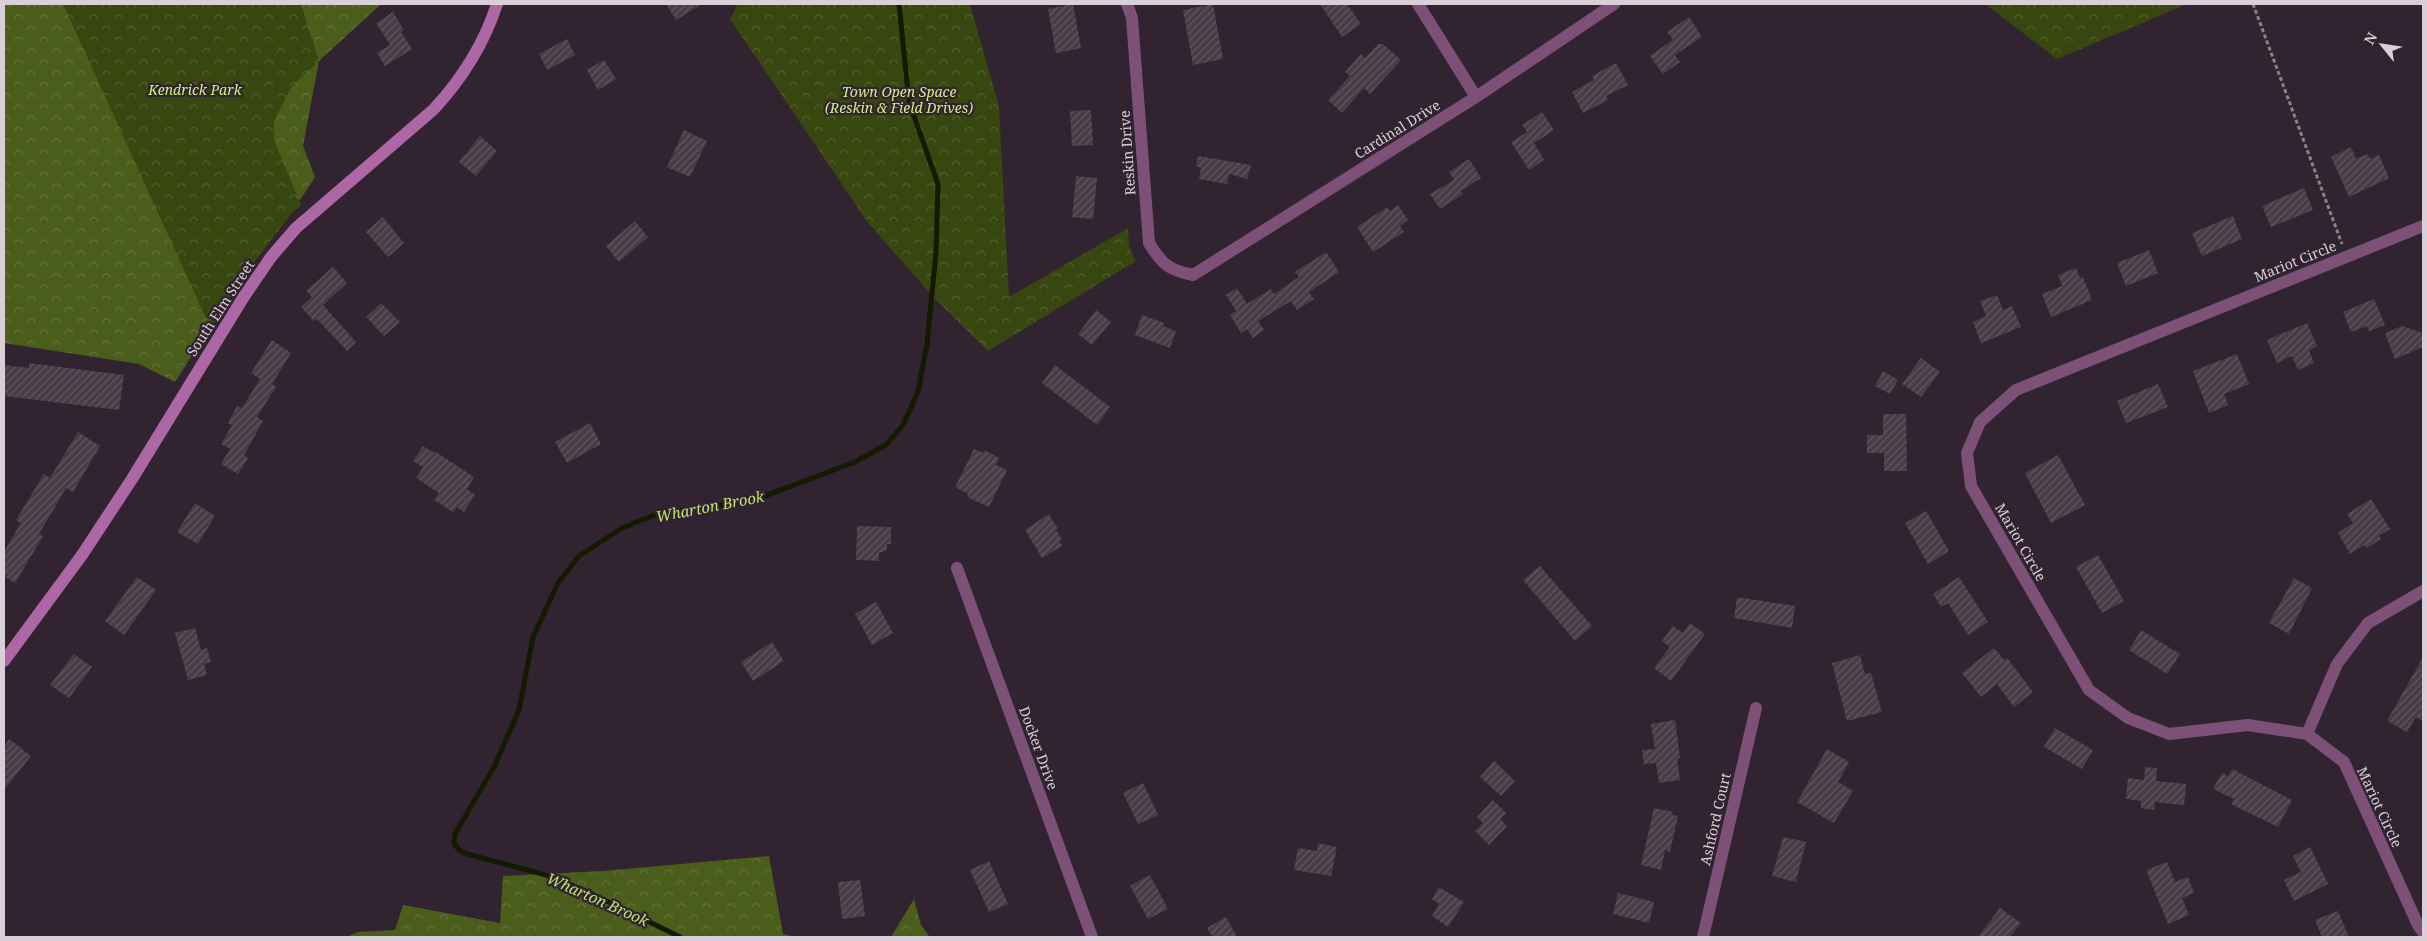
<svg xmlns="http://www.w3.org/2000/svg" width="2427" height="941" font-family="'Noto Serif',serif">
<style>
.forest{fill:url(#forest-crowns)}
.park{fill:url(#park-crowns)}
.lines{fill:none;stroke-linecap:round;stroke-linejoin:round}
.stream{stroke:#131a01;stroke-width:5}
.building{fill:url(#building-hatch)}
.path{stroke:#8c818a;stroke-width:3;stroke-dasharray:4 2.5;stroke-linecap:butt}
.minor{stroke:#7d5177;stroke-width:12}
.secondary{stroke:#ac67a4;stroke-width:12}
.labels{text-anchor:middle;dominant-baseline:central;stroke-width:4.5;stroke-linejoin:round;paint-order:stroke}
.park-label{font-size:14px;font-style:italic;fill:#d0f17f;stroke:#31232f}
.street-label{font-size:14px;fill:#d9d0d7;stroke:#31232f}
.water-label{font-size:15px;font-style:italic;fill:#c1e270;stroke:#31232f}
</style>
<defs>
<pattern id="forest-crowns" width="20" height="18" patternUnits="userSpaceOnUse" patternTransform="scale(1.25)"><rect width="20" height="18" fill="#4b5d1a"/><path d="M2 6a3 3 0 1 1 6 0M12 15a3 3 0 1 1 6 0" fill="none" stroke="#64733b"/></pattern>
<pattern id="park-crowns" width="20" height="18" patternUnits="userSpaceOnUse" patternTransform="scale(1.25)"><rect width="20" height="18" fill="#38460f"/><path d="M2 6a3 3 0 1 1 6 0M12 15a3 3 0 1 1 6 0" fill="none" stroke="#546031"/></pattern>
<pattern id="building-hatch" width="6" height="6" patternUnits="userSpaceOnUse" patternTransform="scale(1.25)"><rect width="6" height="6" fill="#493b47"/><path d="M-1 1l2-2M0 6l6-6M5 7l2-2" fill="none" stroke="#635661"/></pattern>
</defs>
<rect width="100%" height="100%" fill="#31232f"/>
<path class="forest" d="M4 4H381L319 61 303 146 315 177 291 214 237 284 175 382 139 364 4 343Z
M769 856 783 934 797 937H346L358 932 395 930 403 905 500 923 503 876 603 871Z
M914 899 921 925 930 937H891Z"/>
<path class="park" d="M63 4H301L319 61 292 86 274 121V140L301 205 291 214 237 284 211 329Z
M738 4H970L999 106 1009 297 1128 228 1129 247 1136 261 988 351 936 300 868 223 730 19Z
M1985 4H2187L2057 59Z"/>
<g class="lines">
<path class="stream" d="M680 937 584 890 546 875 467 854 459 850 454 843 455 834 495 765 519 710 533 637 558 583 579 556 622 528 657 514 754 500 855 462 887 444 903 425 918 392 927 344 936 252 938 184 909 102 899 4"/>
</g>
<path class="building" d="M666 4H702L676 20Z
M1073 4 1081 48 1056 53 1048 9Z
M1213 4 1223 59 1193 65 1183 10Z
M1320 4H1347L1361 24 1342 37Z
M393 12 404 30 401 32 412 49 385 66 377 53 390 45 376 23Z
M1689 17 1702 37 1675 55 1680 62 1663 74 1650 56 1673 40 1667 32Z
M567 39 575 55 547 70 539 54Z
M1378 44H1383L1401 60 1370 94 1364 88 1342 113 1328 100 1350 76 1345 72 1361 54 1365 58Z
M604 60 616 79 598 90 587 70Z
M1616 63 1628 85 1606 96 1608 100 1583 113 1572 92 1594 80 1592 76Z
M1091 110 1093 145 1072 146 1070 111Z
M1542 112 1554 130 1534 143 1544 160 1529 170 1511 142 1527 132 1522 125Z
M684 130 707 141 690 177 667 167Z
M480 136 497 151 476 176 459 162Z
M2351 147 2356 159 2367 154 2370 159 2379 155 2389 178 2349 197 2331 157Z
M1198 156 1251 165 1247 179 1229 174 1227 184 1199 179 1201 168 1196 166Z
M1469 159 1481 178 1461 191 1449 172Z
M1076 176 1097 178 1093 219 1072 217Z
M1454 180 1463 194 1440 209 1430 194Z
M2304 188 2313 210 2271 227 2262 206Z
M1398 205 1408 220 1400 226 1404 232 1373 252 1357 227 1387 207 1390 211Z
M2233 216 2242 239 2202 256 2192 233Z
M383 217 404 243 388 257 366 232Z
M635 221 648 237 619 262 606 246Z
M2149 250 2158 273 2126 286 2117 263Z
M1326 252 1339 272 1309 292 1314 299 1297 310 1291 301 1258 321 1264 330 1253 338 1247 329 1241 333 1230 315 1236 311 1226 295 1237 288 1247 304 1271 289 1274 294 1299 277 1295 272Z
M333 267 347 283 323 305 356 342 347 351 317 319 314 321 301 307 312 297 306 291Z
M2076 268 2080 278 2083 277 2092 300 2051 317 2042 294 2062 286 2058 275Z
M1997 295 2003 310 2012 306 2021 327 1981 343 1973 322 1986 316 1980 301Z
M2374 299 2385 325 2369 331 2367 326 2351 332 2343 312Z
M381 303 400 322 384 336 366 317Z
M1096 310 1111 322 1092 345 1078 334Z
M1142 315 1164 323 1163 326 1176 331 1170 348 1135 335Z
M2307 323 2317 346 2309 350 2314 363 2298 370 2292 356 2277 363 2267 340Z
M2402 326 2423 333V347L2395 359 2385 333Z
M272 340 291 353 272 384 276 387 257 417 263 421 244 455 248 458 238 474 221 464 230 449 221 444 232 425 228 423 237 406 242 408 260 379 251 373Z
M2237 354 2249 384 2224 394 2228 405 2209 413 2193 371Z
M1921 358 1940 372 1921 397 1902 384Z
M29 363 124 375 119 410 4 396V365L29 368Z
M1055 365 1110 407 1097 425 1042 383Z
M1883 371 1898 380 1890 394 1875 386Z
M2158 384 2168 407 2126 423 2117 401Z
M1883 414H1906L1907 471H1884V453H1867V435H1883Z
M590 423 601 444 567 463 555 442Z
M78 432 100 446 73 492 66 488 39 534 43 536 15 583 4 576V552L21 523 16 520 44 474 50 478Z
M423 446 433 452H436L474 477 467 489 475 495 464 512 457 507 453 512 434 500 439 493 416 478 423 467 413 461Z
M974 449 983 453 985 450 999 458 996 465 1007 470 989 507 967 497 968 494 955 487Z
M2058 455 2085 505 2051 523 2025 473Z
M2371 499 2390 529 2379 536 2381 539 2367 548 2364 545 2350 554 2338 533 2353 523 2347 514Z
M195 503 215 516 198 544 177 532Z
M1926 511 1949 551 1928 564 1905 523Z
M1049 514 1058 529 1056 530 1062 540 1059 541 1062 546 1042 558 1025 530Z
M857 526 891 527V544H887V550L879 553V561L856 560Z
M2098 555 2124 601 2102 613 2076 567Z
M1540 566 1592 626 1575 641 1523 580Z
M137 577 156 590 124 635 105 621Z
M1959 577 1988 622 1968 635 1948 603 1941 607 1933 594Z
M2294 578 2312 588 2289 634 2269 623Z
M1737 597 1795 606 1792 628 1734 618Z
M876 602 893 633 872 645 855 614Z
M1690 623 1705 634 1671 681 1654 668 1670 647 1662 641 1673 626 1683 633Z
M195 628 201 650 207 648 211 662 204 664 207 675 188 680 175 633Z
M2141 630 2180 654 2167 674 2129 650Z
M772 642 784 661 753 681 741 662Z
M1994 648 2004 660 2007 658 2033 692 2014 707 1997 684 1981 697 1962 673Z
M74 654 92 667 69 698 50 685Z
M1860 655 1865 674 1871 673 1882 712 1847 721 1832 663Z
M2423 657V721L2416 717 2407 732 2387 721Z
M1675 720 1680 758 1677 759 1680 780 1659 783 1656 763 1644 764 1642 750 1655 749 1651 724Z
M2055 728 2093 750 2082 769 2044 747Z
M9 739 31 756 4 790V747Z
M1827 749 1849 762 1838 782 1853 791 1834 823 1797 802Z
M1494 761 1515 781 1501 796 1480 777Z
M2145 767 2157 768 2156 781 2186 784 2184 805 2155 802 2154 810 2141 808V801L2126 799 2128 778 2144 780Z
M2232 769 2292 800 2278 827 2231 804 2234 799 2213 789 2222 773 2228 776Z
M1143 783 1158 815 1138 824 1123 793Z
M1493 800 1506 813 1500 819 1507 826 1489 845 1475 831 1483 823 1477 817Z
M1654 808 1673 812 1672 815 1678 816 1670 852 1665 850 1661 870 1641 865Z
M1783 837 1806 842 1796 882 1772 876Z
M1318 843 1337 847 1331 876 1294 870 1298 848 1317 851Z
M2310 847 2328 884 2294 901 2284 880 2301 872 2293 856Z
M989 861 1008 904 989 912 970 870Z
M2167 862 2175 882 2188 877 2194 893 2182 898 2189 915 2168 924 2146 870Z
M1150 875 1168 909 1148 919 1130 886Z
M860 880 865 916 842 919 838 882Z
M1439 887 1464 902 1448 927 1432 916 1439 904 1432 899Z
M1618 893 1654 902 1649 923 1613 914Z
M2000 908 2021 923 2010 937H1978Z
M2338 911 2349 937H2322L2315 920Z
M1226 917 1237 937H1213L1207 928Z"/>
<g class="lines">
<path class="path" d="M2253 4 2342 244"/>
<path class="minor" d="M1127 4 1132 18 1149 243C1162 264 1168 270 1193 275L1476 97 1614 4
M1418 4 1476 97
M2423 226 2016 390 1980 422 1967 453 1971 486 2089 690 2128 718 2169 734 2248 725 2307 734 2344 762 2418 925 2423 932
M957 568 1092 937
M2307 734 2337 664 2368 623 2423 591
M1703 937 1756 708"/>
<path class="secondary" d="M4 661 82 555 132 479 243 298 271 257 296 228 433 110C462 79 484 44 497 4"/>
</g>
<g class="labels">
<g class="park-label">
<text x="195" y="89">Kendrick Park</text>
<text x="899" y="91">Town Open Space<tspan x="899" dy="16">(Reskin &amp; Field Drives)</tspan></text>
</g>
<g class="street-label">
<text transform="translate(1397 129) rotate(-32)">Cardinal Drive</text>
<text transform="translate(1127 153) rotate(-94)">Reskin Drive</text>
<text transform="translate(2295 261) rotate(-22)">Mariot Circle</text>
<text transform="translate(220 308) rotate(-57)">South Elm Street</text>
<text transform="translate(2021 542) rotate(60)">Mariot Circle</text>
<text transform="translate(1039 748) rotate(70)">Docker Drive</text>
<text transform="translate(2380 807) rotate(65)">Mariot Circle</text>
<text transform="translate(1715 819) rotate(-77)">Ashford Court</text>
</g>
<g class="water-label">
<text transform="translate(710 506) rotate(-11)">Wharton Brook</text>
<text transform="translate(598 899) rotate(24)">Wharton Brook</text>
</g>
</g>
<rect width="2427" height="941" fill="none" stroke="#d9d0d7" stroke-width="10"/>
<g transform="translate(2382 45) rotate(300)" stroke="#31232f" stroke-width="4" paint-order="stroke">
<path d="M0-4L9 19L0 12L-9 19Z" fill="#d9d0d7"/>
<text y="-8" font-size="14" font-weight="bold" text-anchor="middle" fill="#d9d0d7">N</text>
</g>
</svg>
